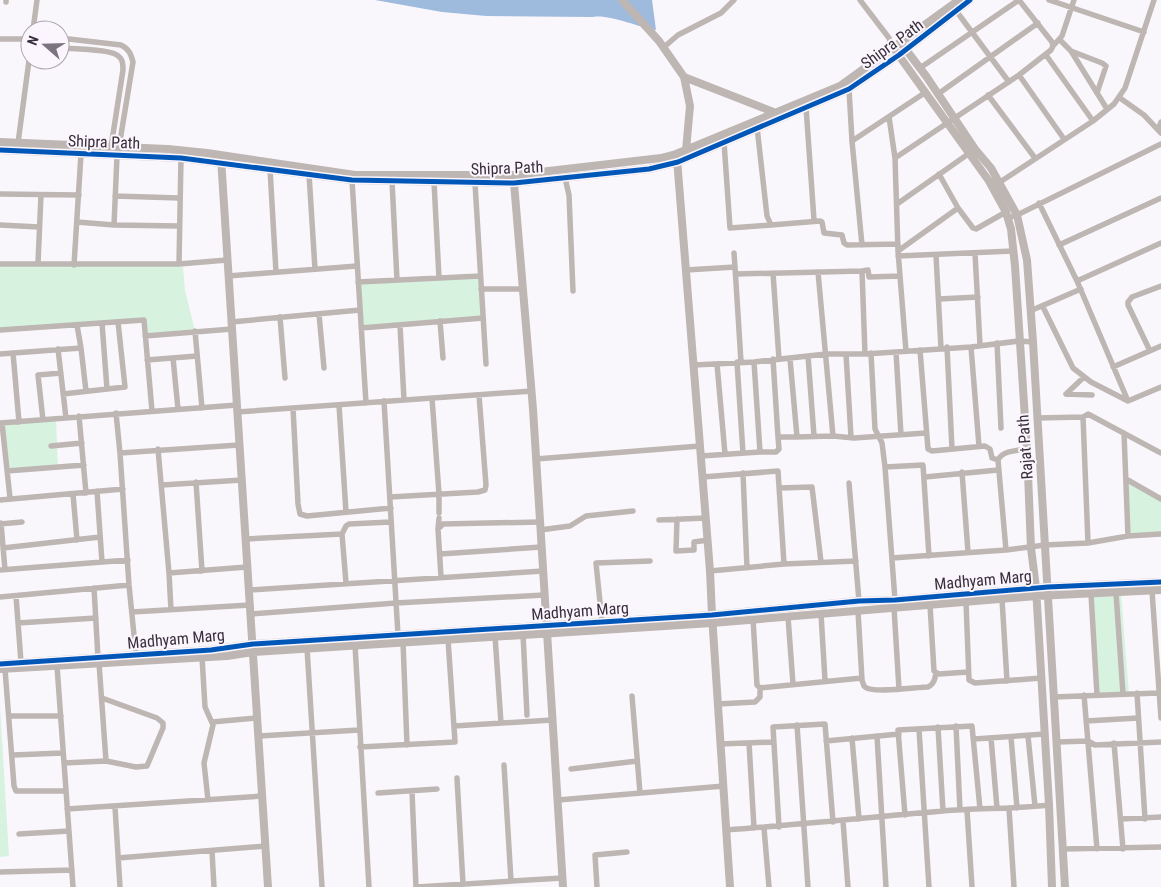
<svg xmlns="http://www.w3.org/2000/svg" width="1161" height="887" font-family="'Roboto Condensed',sans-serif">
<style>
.green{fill:#d7f3e0}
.water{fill:#9ebadc}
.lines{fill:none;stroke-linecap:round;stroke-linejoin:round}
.minor{stroke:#beb6b3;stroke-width:5.5}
.tertiary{stroke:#beb6b3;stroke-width:8}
.cycleway-casing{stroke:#fbf6fd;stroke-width:8}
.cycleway{stroke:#0057b8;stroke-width:5}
.labels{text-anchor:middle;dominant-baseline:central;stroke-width:4;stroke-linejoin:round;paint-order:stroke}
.street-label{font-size:16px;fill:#382f3b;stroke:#fbf6fd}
</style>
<rect width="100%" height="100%" fill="#faf7fc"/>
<path class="green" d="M0 264H179L180 267H183L185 290 195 331 145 336 144 320 0 330Z
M480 276 483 318 361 328 358 282Z
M56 419 58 467 7 470 2 423Z
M1126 479 1161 499V534L1128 536Z
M1121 593 1129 694 1099 695 1092 594Z
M0 705 9 856 0 857Z"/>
<path class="water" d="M375 0H652L656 30C638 27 608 14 593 17L486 16 442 12Z"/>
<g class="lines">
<path class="minor" d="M860 0 889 38 893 49
M1049 0 1144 32
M6 2V0
M957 12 1009 82
M33 30 37 0
M60 38 121 45C129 49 131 54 133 62L119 147
M0 39H30
M1060 40 1071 51 1107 109
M1053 46 1062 36 1074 0
M664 47 678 35 721 13 734 0
M60 48C72 49 108 49 117 55 123 59 123 64 123 70L111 147
M1071 51 1102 63 1106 66 1097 93
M1046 55 1093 121
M920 68 1019 0
M1019 75 1064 139
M849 89 852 141 862 245
M938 94 1038 23
M988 95 1035 158
M1120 98 1144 115 1161 133
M806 107 814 220
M889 117 895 158 898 251 906 351
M757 127 767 216 771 225 820 221 822 222 824 233 842 235 844 243 847 245 898 244
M1158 130 1161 122
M852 141 926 92
M724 142 730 228 771 225
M18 143 30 53
M895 158 1019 75 1051 50 1053 46 1052 42 1019 0
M270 169 276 272
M309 174 315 269
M939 174 958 208 973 228 976 229 1006 212
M565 178 569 195 573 291
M352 180 366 403
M392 181 397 280
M434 182 439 278
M1000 182 1093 121 1114 104 1125 88 1154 0
M475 183 486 364
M0 194 79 195
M115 196 179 198
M1039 203 1077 281 1128 401
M897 204 971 152
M1008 218 1017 215 1161 144
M77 222 114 225 178 226
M0 225 39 227
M114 225 117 156
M1059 245 1161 198
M898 251 958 208
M734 253 735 267
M975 253 980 345
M936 255 941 348
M898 256 1013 251
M38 263 41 195
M0 264H179L227 260
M179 264 181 158
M74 265 81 154
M686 270 735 267 741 362
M862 271 868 270 869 277 900 276
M818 272 833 436
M773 273 779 359
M736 274 862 271 865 354
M228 276 357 266
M1077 281 1161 243
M358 282 480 276
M481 289H523
M939 299 978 297
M1043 307 1073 368 1091 382 1128 401 1161 387
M1030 311 1081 289
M319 314 324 368
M280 317 285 378
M440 321 443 358
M231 322 360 310
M102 323 107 389
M400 325 404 400
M361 328 483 318
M0 330 144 320 152 411
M195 331 202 408
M145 336 232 329
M997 343 1001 428
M947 347 952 449
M971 347 979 446
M81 348 86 391
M58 349 66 418
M920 350 928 449 932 451 985 446 990 449 992 458 998 460
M1150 351 1128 305V302L1132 297 1161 286
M896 352 901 435
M13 353 19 422
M871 353 875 429 882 443 885 467 895 600
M0 354 81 348 77 325
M846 354 851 437
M808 356 814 436
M173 358 178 409
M790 359 797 437 833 436 854 438 926 433
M147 360 197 356
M737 362 743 453
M754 362 760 452H776L779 449 778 437 773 359
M717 364 725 454
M694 365 754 362 826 354H865L971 347 1019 341 1033 342
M1113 367 1161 346
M63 394 125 387 118 322
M1066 394 1092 395
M1066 394 1084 377
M432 398 439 494V513
M384 401 398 635
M339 405 346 512
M293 408 298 504 300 514 307 516 391 508
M237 412 532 391
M116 413 120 453 129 585 136 655
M79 416 86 493
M1083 417 1088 543
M1037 418 1083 417 1088 414 1161 453
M43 420 38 375 61 373
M0 423 237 405
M2 423 10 498
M1124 433 1128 536
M778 437H797
M51 446 82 443
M158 449 169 573 171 610
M120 453 239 445
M701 456 760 452
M536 459 700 446
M885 467 923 465 929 556
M7 471 84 465
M962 472 968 552
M743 473 747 568
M703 477 778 471 784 564
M925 477 998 470
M1126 479 1161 499
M196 482 202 571
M849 483 859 601
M162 485 242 480
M779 488 812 487 821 562
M97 491 102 562
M73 494 77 540
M390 497 478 492 485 490 486 485 479 395
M0 500 123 489
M677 519 676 551 694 550V542L708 540
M659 520 706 518
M1 523 5 570
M0 524 22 522
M438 529 439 518
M540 530 570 526 586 516 633 511
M246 539 342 534
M3 548 100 537
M1006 550 998 460C1003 450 1017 451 1027 449
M440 554 541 547
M892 558 1006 550 1045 545 1088 543 1128 536 1161 534
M0 570 128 560
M710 571 784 564 856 561
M169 573 247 567
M441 577 438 529 443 524 540 522
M346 583 342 534 346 526 349 524 391 522
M94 588 98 658
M249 590 543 571
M1152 591 1161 718
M1116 593 1123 694
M1091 594 1097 695
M16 596 21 662
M0 597 129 585
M1002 599 1007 681
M966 602 969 680 975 683 1041 678
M930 605 934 671 939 674 968 672
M894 608 899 689
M858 611 862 680C863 683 863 685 865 687 873 694 917 687 928 687 934 684 935 679 936 673
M132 612 250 605
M251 614 396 603 544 595
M821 614 825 680
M788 617 793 684
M753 619 757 685 760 688 862 678
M602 622 596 563 650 561
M18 623 96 618
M523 634 527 715
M495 636 501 723
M403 642 407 745
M355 645 369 887
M307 648 322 887
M202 657 205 707 213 725 204 763 208 800
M57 666 73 887
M5 669 14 786 16 791H66
M1137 693 1145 819
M1084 695 1097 849
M632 696 640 793
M1054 697 1158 693
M102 698 157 718 163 723V728L147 766 136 767 106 761
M718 704 755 702 760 697V688
M9 716H61
M1086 721 1138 718
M212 722 257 718
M797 725 808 887
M454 726 552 720
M956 726 960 810
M938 727 943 811
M919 729 929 887
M259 736 359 730
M877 736 886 887
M1028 736 1035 806
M1011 737 1017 808
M852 738 859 819
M991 738 997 808
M974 739 1045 734
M826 741 899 734
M1057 742 1088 741 1095 745 1161 742
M749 743 754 828
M1114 743 1123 849
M720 744 772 742
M360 747 455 742 448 639
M13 755 63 753
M64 763 106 761 99 663
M504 765 511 881
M571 769 637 761
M457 778 463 884
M412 791 416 887
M378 793 437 789
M558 800 724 786
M115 807 120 887
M1009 808 1014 887
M67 809 262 796
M967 810 972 887
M905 815 898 730 972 726 980 809
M1121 819 1161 817
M843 821 848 887
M779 827 773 727 825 724 833 822
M764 828 769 887
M726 830C798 825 870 817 943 811 978 808 1014 809 1049 805
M19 834 69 831
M1063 849 1161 847
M212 851 214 887
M118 858 266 846
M0 872 72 870
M417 887 562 878
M597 887 595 855 627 852"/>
<path class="tertiary" d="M622 0 659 41 684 77 690 106 686 150
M904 47 926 76 975 149 991 168 1017 215 1027 260 1033 342 1065 887
M897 53 989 181 1006 212 1011 229 1015 266 1027 449 1031 548 1036 588 1049 805 1052 887
M684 77 776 113
M0 142 168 149 207 153 355 175H514L661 158 676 154 840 86 959 0
M0 150 181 158 352 180 514 183 649 169 678 162 849 89 899 55 970 0
M221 158 268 887
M677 159 710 571 712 615 730 887
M514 183 533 409 563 887
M0 664 211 650 253 644 712 615 859 601 895 600 1048 587 1161 582
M0 669 227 656 253 652 712 623 1036 596 1161 590"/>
<g class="cycleway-casing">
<path id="cycleway" d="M0 150 181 158 352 180 514 183 649 169 678 162 849 89 899 55 970 0
M0 664 211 650 253 644 712 615 859 601 895 600 1048 587 1161 582"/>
</g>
<use href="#cycleway" class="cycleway"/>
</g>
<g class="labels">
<g class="street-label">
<text transform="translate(892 44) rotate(-36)">Shipra Path</text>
<text transform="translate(104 142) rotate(2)">Shipra Path</text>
<text transform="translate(507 168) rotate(-2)">Shipra Path</text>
<text transform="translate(1025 447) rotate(-94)">Rajat Path</text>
<text transform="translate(983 580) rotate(-5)">Madhyam Marg</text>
<text transform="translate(580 611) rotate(-4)">Madhyam Marg</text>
<text transform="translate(176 639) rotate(-5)">Madhyam Marg</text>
</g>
</g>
<g transform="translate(45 45) rotate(290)"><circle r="24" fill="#fbf6fd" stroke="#ada6af"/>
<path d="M0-4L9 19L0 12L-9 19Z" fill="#7c757f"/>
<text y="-8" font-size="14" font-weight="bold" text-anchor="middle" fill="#382f3b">N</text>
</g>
</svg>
